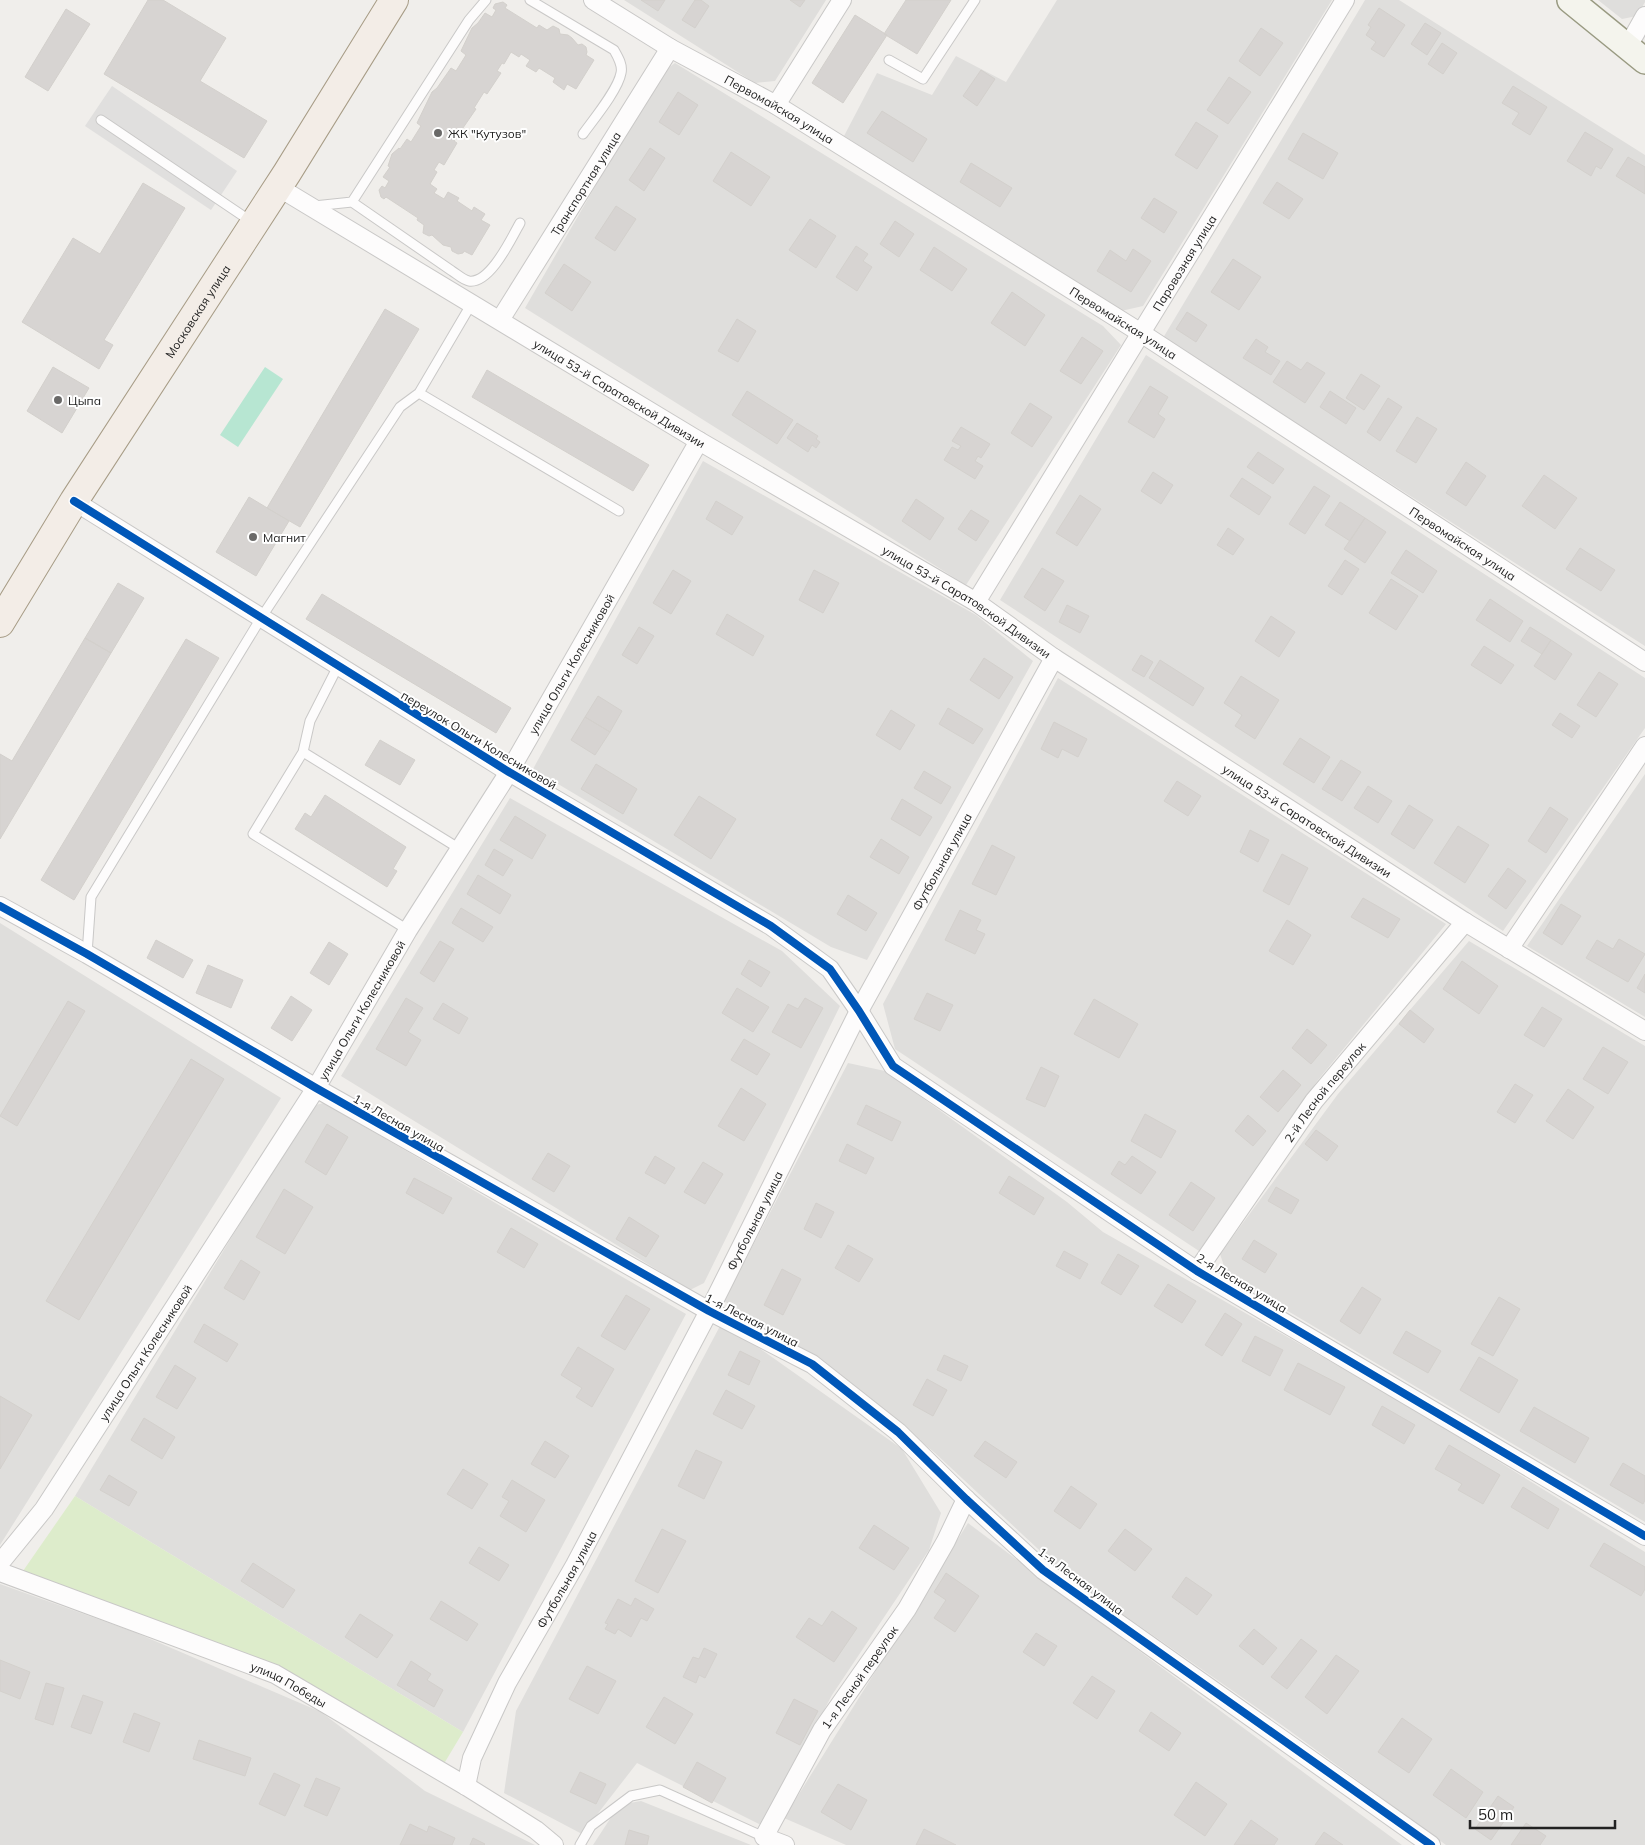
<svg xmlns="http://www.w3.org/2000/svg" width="1645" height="1845" font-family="Mulish,sans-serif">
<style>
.residential{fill:#dfdedc}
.grass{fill:#ddeccb}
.pitch{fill:#b7e6d2}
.parking{fill:#e0dfde}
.building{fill:#d7d4d2;stroke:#d3d0cc}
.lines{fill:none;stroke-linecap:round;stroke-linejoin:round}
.lane-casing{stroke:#c9c8c7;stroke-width:11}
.street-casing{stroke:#c9c8c7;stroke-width:20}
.secondary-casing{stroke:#999a82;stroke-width:28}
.primary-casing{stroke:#a79c86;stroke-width:30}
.lane{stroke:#fdfcfc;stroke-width:9}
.street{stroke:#fdfcfc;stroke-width:18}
.secondary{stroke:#f4f4ed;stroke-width:25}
.primary{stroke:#f3ede7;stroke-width:28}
.cycleway-casing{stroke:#fff;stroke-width:11}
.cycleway{stroke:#0057b8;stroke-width:8}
.poi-dot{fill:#6a6968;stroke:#fff;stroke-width:2}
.labels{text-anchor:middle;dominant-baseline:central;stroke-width:4;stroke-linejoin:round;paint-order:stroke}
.street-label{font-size:12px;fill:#222;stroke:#fff}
.poi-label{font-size:12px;fill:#222;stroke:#fff;text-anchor:start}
</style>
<rect width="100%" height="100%" fill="#f0eeeb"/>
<path class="residential" d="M624 0H826L775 81 755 83Z
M1057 0H1332L1143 306 1121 311 844 136 877 73 932 95 956 56 1006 82Z
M1365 0H1399L1645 155V646L1163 338Z
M1598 0H1645V2L1637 16 1622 19Z
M675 63 1103 326 1121 345 966 585 525 308 660 74Z
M1146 355 1645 678V728L1503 931 1000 600Z
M703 461 976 615 1033 661 867 960 831 947 533 769Z
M1058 678 1446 924 1318 1080 1199 1251 895 1049 883 1004Z
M1645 774V1017L1527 946Z
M510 798 782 951 840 1006 704 1283 690 1290 341 1076Z
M0 923 281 1098 0 1545Z
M1469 941 1645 1046V1522L1227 1275 1220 1254 1338 1094Z
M848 1063 885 1071 1067 1202 1103 1232 1405 1404 1645 1552V1845H1446L1286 1728 1065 1574 935 1453 822 1360 724 1301Z
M324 1103 686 1314 463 1732 75 1496 311 1106Z
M720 1326 738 1333 902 1449 941 1513 929 1550 832 1695 763 1826 637 1763 582 1834 504 1793 516 1711Z
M968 1523 1081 1608 1402 1845H846L784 1818Z
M0 1584 134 1632 321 1712 425 1791 535 1845H0Z
M641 1801 751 1845H593L619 1805Z"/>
<path class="grass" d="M75 1496 463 1732 442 1767 275 1665 23 1571Z"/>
<path class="pitch" d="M265 367 283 379 238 447 220 435Z"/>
<path class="parking" d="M112 86 237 171 211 210 85 126Z"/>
<path class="building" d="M148 0H163L226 38 200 81 267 121 244 158 104 74Z
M641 0H665L658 11Z
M695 0H701L709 6 695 28 682 20Z
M790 0H805L800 7Z
M906 0H951L917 54 884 34Z
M503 2 507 5 505 8 537 28 539 25 547 30 553 26 559 29 560 34 568 35 572 38 578 45 582 44 586 47 587 52 586 55 594 60 576 89 567 84 564 90 553 82 555 78 539 68 536 72 526 66 530 60 521 54 519 57 511 52 504 64 502 63 497 71 501 73 487 94 484 92 474 108 476 109 454 141 457 143 444 165 439 162 434 170 437 172 430 184 437 189 434 193 444 199 448 192 459 198 457 201 472 211 474 207 485 214 481 220 490 225 472 255 464 251 463 253 458 254 452 251 451 247 443 245 432 235 429 236 423 233 424 225 417 220 418 218 386 197 384 199 381 197 379 190 382 186 385 188 389 181 383 177 390 167 388 166 392 154 399 148 400 149 407 139 411 142 421 126 417 123 432 92 437 88 451 68 456 71 466 55 461 51 472 28 478 23 485 13 492 17 496 10 493 8 495 4Z
M1379 8 1405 25 1384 57 1371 49 1376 42 1366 35 1371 27 1368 25Z
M66 9 90 24 48 91 25 77Z
M855 15 887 35 843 103 812 83Z
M1425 23 1441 33 1427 55 1411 44Z
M1261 28 1283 43 1260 76 1239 61Z
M1442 43 1457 53 1443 74 1428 64Z
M981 70 995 79 977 106 963 96Z
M1229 77 1251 92 1228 124 1207 110Z
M1513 86 1547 107 1530 135 1512 124 1519 113 1502 103Z
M678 92 698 105 679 135 659 122Z
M882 111 927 139 913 162 867 133Z
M1196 122 1218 136 1197 169 1175 155Z
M1585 132 1613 149 1601 169 1596 166 1591 176 1567 161Z
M1303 133 1338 153 1323 179 1288 159Z
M650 148 665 158 644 191 629 180Z
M731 152 770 177 751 206 713 181Z
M1628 157 1645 167V194L1616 176Z
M971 163 1012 188 1000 207 960 182Z
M1277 182 1303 199 1289 219 1263 203Z
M143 183 185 208 104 340 113 345 99 369 22 322 73 238 100 254Z
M1154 198 1177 212 1164 233 1141 218Z
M616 206 636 219 615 251 595 238Z
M810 219 836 236 816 268 789 250Z
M895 221 914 234 899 257 880 244Z
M856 246 868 254 863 261 872 267 857 291 836 277Z
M934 247 967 269 952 291 920 270Z
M1133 249 1151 261 1131 292 1097 271 1110 250 1126 261Z
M1233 259 1261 277 1239 310 1211 292Z
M564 264 591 282 572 311 545 293Z
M1012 292 1045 315 1025 346 991 323Z
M385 309 419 329 300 527 267 508Z
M1187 312 1207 325 1196 342 1176 329Z
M737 319 756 331 738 362 718 351Z
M1082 337 1103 351 1081 384 1060 371Z
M1256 339 1268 347 1265 352 1280 361 1271 375 1243 358Z
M1287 361 1301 370 1307 362 1325 373 1305 403 1273 382Z
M53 367 89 388 62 433 27 411Z
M487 370 649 465 633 491 472 397Z
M1361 374 1380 386 1364 410 1346 398Z
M1150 386 1168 397 1158 414 1165 419 1154 438 1128 422Z
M747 391 793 420 777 444 732 415Z
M1330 391 1356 408 1346 424 1320 407Z
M1388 398 1402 407 1380 441 1367 432Z
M1030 403 1052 417 1032 447 1011 433Z
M1417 417 1437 429 1416 463 1396 451Z
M797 423 818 436 816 439 820 442 816 448 812 445 808 452 787 438Z
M961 427 990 444 981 458 978 456 975 461 983 466 975 479 944 460 952 447 958 450 961 446 952 441Z
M1258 452 1284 469 1273 484 1247 467Z
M1466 462 1486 476 1466 506 1446 493Z
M1153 472 1173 485 1161 504 1141 491Z
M1544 475 1577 498 1555 529 1522 506Z
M1242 478 1271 497 1259 515 1230 496Z
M1314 486 1330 496 1305 534 1289 524Z
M1080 495 1101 509 1077 546 1056 533Z
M249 497 289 521 256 576 216 552Z
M916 499 944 518 930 540 902 521Z
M716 501 743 517 732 535 706 519Z
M1340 502 1365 518 1350 541 1325 525Z
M971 510 989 521 976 541 958 529Z
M1365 518 1386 532 1365 563 1344 549Z
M1228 528 1244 539 1233 555 1217 545Z
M1580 548 1615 570 1601 591 1566 569Z
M1406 550 1437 571 1423 593 1391 573Z
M1345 560 1359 569 1342 595 1328 586Z
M1042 568 1064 581 1045 611 1024 597Z
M673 570 691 581 671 614 653 603Z
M814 570 839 583 823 613 799 600Z
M1391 579 1418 596 1396 630 1369 613Z
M118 583 144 598 111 653 85 638Z
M322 594 511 708 496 733 306 619Z
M1490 599 1523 621 1510 642 1476 620Z
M1067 605 1089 616 1080 633 1059 622Z
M727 614 764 636 753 656 716 634Z
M1271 616 1295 632 1279 657 1255 641Z
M639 627 654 636 637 664 622 655Z
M1530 627 1551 640 1542 654 1521 641Z
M85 638 111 653 0 839V754L12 761Z
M186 639 219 658 74 900 41 880Z
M1551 640 1572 654 1555 680 1534 666Z
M1484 646 1514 665 1501 684 1471 665Z
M1141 655 1153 662 1144 677 1132 670Z
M984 658 1013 677 999 699 970 680Z
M1160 660 1204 688 1193 706 1149 678Z
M1599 672 1618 684 1596 717 1577 705Z
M1241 676 1279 700 1255 739 1235 726 1242 715 1224 703Z
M598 696 622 711 610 732 585 717Z
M948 708 983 729 973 744 939 724Z
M891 710 915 725 900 750 876 735Z
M1560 713 1580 726 1572 738 1552 725Z
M585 717 610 732 595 755 571 740Z
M1054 722 1087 739 1078 757 1062 749 1058 758 1041 749Z
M1300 738 1330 757 1314 783 1283 764Z
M380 740 415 760 400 785 365 765Z
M1341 760 1361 772 1342 801 1322 789Z
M596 764 637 789 623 814 581 789Z
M924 771 951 787 941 804 914 788Z
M1177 781 1201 796 1188 816 1164 801Z
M1368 786 1392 801 1378 823 1354 808Z
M325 795 406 847 393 869 397 871 387 887 295 829 305 813 311 817Z
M699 796 736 819 711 859 674 835Z
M902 799 932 817 920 836 891 819Z
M1409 805 1433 820 1414 849 1391 834Z
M1550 807 1568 819 1546 853 1528 841Z
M515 816 546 835 532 859 500 840Z
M1458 826 1489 845 1465 883 1434 863Z
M1250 830 1269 840 1258 862 1240 852Z
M881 839 909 857 899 874 870 857Z
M992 845 1015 857 996 895 972 884Z
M494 849 513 860 503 876 485 865Z
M1282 854 1308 868 1289 905 1263 891Z
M1508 868 1526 881 1506 909 1488 896Z
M478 875 511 895 500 914 467 894Z
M848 895 877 913 866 931 837 914Z
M1363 898 1400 919 1388 938 1351 917Z
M1561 904 1581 916 1562 945 1543 933Z
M461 908 493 927 483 942 452 923Z
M960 910 981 920 976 930 985 934 975 954 945 940Z
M1287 920 1311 935 1293 965 1269 951Z
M1619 939 1645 954 1628 982 1586 958 1597 940 1613 949Z
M156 940 193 960 183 978 147 958Z
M440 941 454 949 434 982 420 973Z
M329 942 348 954 329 985 310 973Z
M749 960 770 972 761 987 741 974Z
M1462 961 1498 986 1479 1014 1443 989Z
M208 965 243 980 231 1008 196 993Z
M1645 974V993L1637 988Z
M737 988 769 1007 753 1032 722 1013Z
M927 993 953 1005 940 1031 914 1019Z
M291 996 312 1010 292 1041 271 1028Z
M406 998 423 1008 408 1032 421 1040 406 1066 376 1049Z
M805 998 823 1008 801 1048 772 1032 788 1004 798 1009Z
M1094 999 1138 1024 1119 1058 1074 1034Z
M68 1001 85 1011 17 1126 0 1116Z
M443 1003 468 1018 459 1034 433 1019Z
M1542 1007 1562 1019 1544 1047 1524 1035Z
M1410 1010 1434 1029 1424 1043 1399 1024Z
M1307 1029 1327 1045 1311 1064 1292 1048Z
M744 1039 770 1054 757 1075 731 1060Z
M1603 1047 1628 1062 1608 1094 1583 1079Z
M191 1059 224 1079 79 1320 46 1301Z
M1041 1067 1059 1076 1045 1107 1026 1099Z
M1283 1070 1301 1085 1278 1112 1260 1097Z
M1515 1084 1533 1095 1515 1123 1497 1112Z
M741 1088 766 1104 744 1141 718 1126Z
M1568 1089 1594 1107 1573 1139 1546 1121Z
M866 1105 901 1122 892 1141 857 1124Z
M1145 1114 1176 1131 1161 1158 1131 1141Z
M1248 1115 1266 1131 1253 1146 1235 1131Z
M327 1124 348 1137 326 1175 305 1162Z
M1316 1130 1338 1146 1327 1161 1305 1144Z
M847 1144 874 1158 866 1174 839 1161Z
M548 1153 570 1166 554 1192 532 1179Z
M655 1156 675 1168 665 1184 645 1173Z
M1132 1156 1156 1172 1141 1194 1111 1174 1119 1161 1125 1165Z
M703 1162 723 1174 705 1204 684 1192Z
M1009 1176 1044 1198 1034 1215 999 1193Z
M414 1178 452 1198 443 1214 406 1193Z
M1191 1182 1215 1198 1193 1231 1169 1215Z
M1276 1187 1299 1200 1291 1214 1268 1201Z
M284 1189 313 1207 285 1254 256 1237Z
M816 1203 834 1212 821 1238 804 1229Z
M629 1217 659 1236 646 1257 616 1239Z
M511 1228 538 1244 524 1268 497 1252Z
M1254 1240 1277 1254 1265 1273 1242 1259Z
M848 1245 873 1259 859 1282 835 1268Z
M1064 1251 1088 1264 1080 1279 1056 1266Z
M1118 1254 1139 1266 1121 1295 1101 1283Z
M241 1260 260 1272 244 1300 224 1288Z
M782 1269 801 1279 783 1315 764 1305Z
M1168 1284 1196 1301 1182 1323 1154 1306Z
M1362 1287 1381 1299 1360 1334 1340 1321Z
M626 1295 650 1309 625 1350 601 1336Z
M1499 1297 1520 1309 1493 1356 1471 1344Z
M1225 1313 1242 1324 1222 1356 1205 1345Z
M204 1324 238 1344 227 1362 194 1342Z
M1406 1331 1441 1351 1428 1373 1393 1353Z
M1255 1336 1283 1350 1270 1376 1242 1361Z
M578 1347 614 1369 592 1407 576 1397 582 1388 561 1375Z
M740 1351 760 1361 749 1385 728 1375Z
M944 1355 968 1366 961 1381 937 1370Z
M1479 1357 1518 1380 1499 1413 1460 1390Z
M1298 1363 1345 1387 1330 1415 1284 1390Z
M175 1365 196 1378 177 1409 156 1397Z
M927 1379 947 1390 933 1416 913 1405Z
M726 1390 755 1406 742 1429 713 1414Z
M0 1396 32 1415 0 1469Z
M1382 1406 1415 1425 1404 1444 1372 1425Z
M1534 1407 1589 1438 1575 1463 1520 1431Z
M144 1418 175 1437 162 1459 131 1440Z
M545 1441 569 1456 555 1478 531 1464Z
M985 1441 1017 1462 1006 1478 974 1456Z
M1449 1445 1500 1475 1483 1504 1458 1490 1462 1484 1435 1469Z
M696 1450 722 1462 704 1499 678 1486Z
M1623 1463 1645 1476V1500L1643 1504 1610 1485Z
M463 1469 488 1484 472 1509 447 1494Z
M109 1475 137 1492 129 1506 100 1490Z
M512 1480 545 1500 526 1532 500 1516 509 1501 502 1497Z
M1071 1486 1097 1504 1080 1529 1054 1511Z
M1523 1487 1559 1509 1548 1529 1511 1507Z
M874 1525 909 1548 894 1570 859 1548Z
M662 1529 686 1541 658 1593 635 1581Z
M1125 1529 1152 1549 1135 1571 1108 1551Z
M1604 1543 1645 1567V1589L1641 1596 1590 1566Z
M479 1547 509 1565 499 1581 469 1563Z
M253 1563 295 1590 283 1608 241 1581Z
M946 1573 979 1596 955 1632 934 1618 946 1600 934 1592Z
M1186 1577 1212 1595 1197 1615 1172 1597Z
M635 1598 654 1609 647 1621 641 1618 631 1637 618 1629 615 1634 605 1629 608 1624 605 1623 618 1599 631 1606Z
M441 1601 478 1624 467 1641 430 1619Z
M832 1611 857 1628 834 1662 796 1637 809 1618 822 1626Z
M360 1614 393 1635 377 1658 345 1637Z
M1254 1629 1277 1648 1263 1665 1239 1646Z
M1036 1633 1057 1646 1044 1666 1023 1652Z
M1301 1639 1317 1651 1287 1689 1271 1677Z
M704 1648 717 1654 705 1678 699 1675 696 1683 683 1677 693 1657 699 1659Z
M1336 1655 1359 1671 1327 1714 1305 1697Z
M0 1660 30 1672 20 1699 0 1691Z
M411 1661 431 1674 427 1680 443 1690 434 1707 397 1685Z
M587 1666 616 1681 598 1714 569 1699Z
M1092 1676 1115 1691 1097 1719 1073 1703Z
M46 1683 64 1688 53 1725 35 1719Z
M83 1695 103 1702 91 1734 71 1727Z
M664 1697 693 1714 675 1744 646 1727Z
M794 1699 818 1711 800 1745 776 1733Z
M1151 1712 1181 1733 1169 1751 1139 1731Z
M134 1713 160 1723 149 1752 123 1742Z
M1402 1718 1432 1739 1409 1773 1378 1752Z
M199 1740 251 1758 245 1776 193 1759Z
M697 1762 726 1778 712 1803 683 1787Z
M1451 1769 1483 1792 1466 1818 1433 1795Z
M580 1772 606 1784 596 1804 570 1792Z
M274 1773 300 1785 285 1816 259 1804Z
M316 1778 340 1788 327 1816 304 1806Z
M1196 1782 1227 1804 1205 1836 1174 1815Z
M838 1784 867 1800 851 1830 821 1812Z
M1498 1796 1514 1807 1491 1840 1475 1829Z
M1251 1820 1278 1839 1274 1845H1234Z
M1526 1823 1546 1836 1540 1845H1511Z
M410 1824 427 1832 429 1826 455 1838 452 1845H400Z
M924 1829 956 1845H916Z
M629 1830 649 1836 647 1845H625Z
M1324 1832 1343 1845H1315Z
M473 1838 485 1844 484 1845H470Z"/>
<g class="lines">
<g class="lane-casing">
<path id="lane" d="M530 0 614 50C618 57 623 65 621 73 618 90 593 120 583 134
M889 60 923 79 975 0
M101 120 252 222
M352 202 452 271C457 274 463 280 469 281 490 284 511 239 520 223
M314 206 352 202 469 20 486 0
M419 393 619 511
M303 752 310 721 338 666
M408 930 253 834 303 752 460 849
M87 954 91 897 261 618 400 407 419 393 472 303
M580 1845 591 1826 631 1796 660 1790 764 1837"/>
</g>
<g class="street-casing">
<g id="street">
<path id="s1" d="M593 0 670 48 776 105 1141 333 1645 662"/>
<path d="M1627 48 1645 16"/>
<path d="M776 105 842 0"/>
<path id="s2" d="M278 187 699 441 976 602 1054 658 1465 922 1645 1031"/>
<path id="s3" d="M500 320 670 48"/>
<path d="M74 501 509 772 771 926 830 969 859 1011 893 1066 1197 1271 1645 1536"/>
<path id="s4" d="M976 602 1345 0"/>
<path d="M0 906 87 954 316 1088 709 1311 812 1364 898 1432 966 1499 1043 1570 1431 1845"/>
<path d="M1509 949 1645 746"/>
<path id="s5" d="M1197 1271 1314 1101 1465 922"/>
<path id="s6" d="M0 1563 44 1509 316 1088 408 930 509 772 699 441"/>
<path id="s7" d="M0 1572 275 1674 466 1786 536 1830 554 1845"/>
<path id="s8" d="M466 1786 472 1758 507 1683 575 1565 709 1311 859 1011 1054 658"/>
<path id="s9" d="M785 1845 764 1837 822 1730 907 1609 946 1541 966 1499"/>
</g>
</g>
<g class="secondary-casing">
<path id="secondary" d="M1570 0 1645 61"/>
</g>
<g class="primary-casing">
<g id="primary">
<path id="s10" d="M0 623 74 501 287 173 394 0"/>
</g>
</g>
<use href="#lane" class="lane"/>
<use href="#street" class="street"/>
<use href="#secondary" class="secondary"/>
<use href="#primary" class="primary"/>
<g class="cycleway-casing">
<path id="cycleway" d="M74 501 509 772 771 926 830 969 859 1011 893 1066 1197 1271 1645 1536
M0 906 87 954 316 1088 709 1311 812 1364 898 1432 966 1499 1043 1570 1431 1845"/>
</g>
<use href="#cycleway" class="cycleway"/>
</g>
<g class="poi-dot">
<circle cx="438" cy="133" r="5"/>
<circle cx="58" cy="400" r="5"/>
<circle cx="253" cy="537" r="5"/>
</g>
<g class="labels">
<g class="street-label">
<text stroke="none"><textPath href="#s1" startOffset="216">Первомайская улица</textPath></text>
<text stroke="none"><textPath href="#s3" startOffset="161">Транспортная улица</textPath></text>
<text stroke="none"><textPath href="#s4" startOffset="398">Паровозная улица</textPath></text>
<text stroke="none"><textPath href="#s10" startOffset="369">Московская улица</textPath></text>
<text stroke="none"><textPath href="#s1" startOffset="621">Первомайская улица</textPath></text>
<text stroke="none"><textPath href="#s2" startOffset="399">улица 53-й Саратовской Дивизии</textPath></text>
<text stroke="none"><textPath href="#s1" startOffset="1026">Первомайская улица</textPath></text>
<text stroke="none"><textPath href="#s2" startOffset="804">улица 53-й Саратовской Дивизии</textPath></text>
<text stroke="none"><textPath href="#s6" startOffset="1066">улица Ольги Колесниковой</textPath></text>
<text transform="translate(479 740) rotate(31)">переулок Ольги Колесниковой</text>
<text stroke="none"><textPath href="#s2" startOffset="1209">улица 53-й Саратовской Дивизии</textPath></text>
<text stroke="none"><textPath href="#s8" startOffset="1041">Футбольная улица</textPath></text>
<text stroke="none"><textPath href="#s6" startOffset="661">улица Ольги Колесниковой</textPath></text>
<text stroke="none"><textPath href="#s5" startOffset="220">2-й Лесной переулок</textPath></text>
<text transform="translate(399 1123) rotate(30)">1-я Лесная улица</text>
<text stroke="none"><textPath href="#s8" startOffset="636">Футбольная улица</textPath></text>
<text transform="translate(1242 1283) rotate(31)">2-я Лесная улица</text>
<text transform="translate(752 1320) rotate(27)">1-я Лесная улица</text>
<text stroke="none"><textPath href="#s6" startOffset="256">улица Ольги Колесниковой</textPath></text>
<text stroke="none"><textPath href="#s8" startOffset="231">Футбольная улица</textPath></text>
<text transform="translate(1081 1581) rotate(37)">1-я Лесная улица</text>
<text stroke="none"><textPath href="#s9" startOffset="209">1-я Лесной переулок</textPath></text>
<text stroke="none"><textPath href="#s7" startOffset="310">улица Победы</textPath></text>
</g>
<g class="poi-label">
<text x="448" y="133">ЖК "Кутузов"</text>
<text x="68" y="400">Цыпа</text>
<text x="263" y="537">Магнит</text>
</g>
</g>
<path d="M1470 1820v8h145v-8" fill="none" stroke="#222222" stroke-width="2.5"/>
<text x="1478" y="1820" font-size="15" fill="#222222" stroke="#ffffff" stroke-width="4" paint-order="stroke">50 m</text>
</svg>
